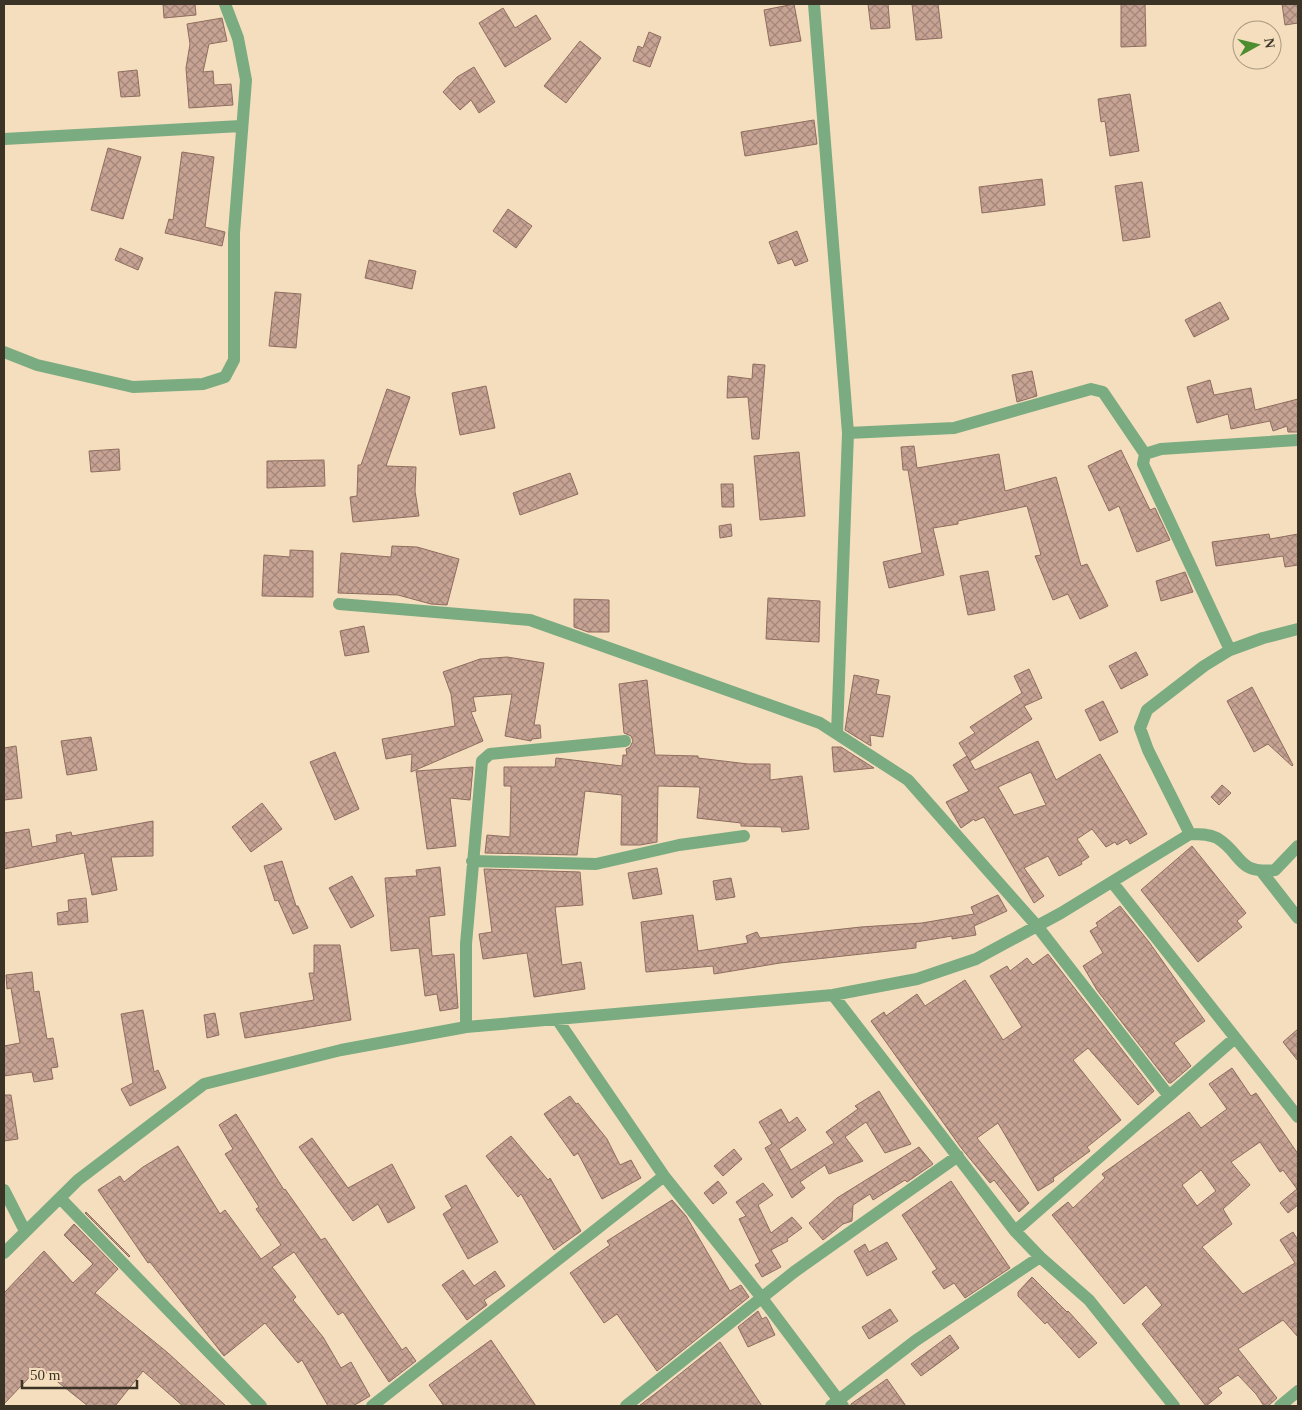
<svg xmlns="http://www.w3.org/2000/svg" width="1302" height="1410" font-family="'Times New Roman',serif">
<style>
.building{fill:url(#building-cross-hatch);stroke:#8f6d5f;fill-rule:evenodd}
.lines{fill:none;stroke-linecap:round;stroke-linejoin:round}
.minor{stroke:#7bab80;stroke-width:12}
</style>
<defs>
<pattern id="building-cross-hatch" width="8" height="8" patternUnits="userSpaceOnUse" patternTransform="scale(1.25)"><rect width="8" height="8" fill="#c7a394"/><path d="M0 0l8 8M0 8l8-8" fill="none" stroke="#a38579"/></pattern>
</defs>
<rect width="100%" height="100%" fill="#f4debe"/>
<path class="building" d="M163 4H195L196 15 164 18Z
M794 4 801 41 770 46 764 10Z
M868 4H888L890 28 871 29Z
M912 4H938L942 38 916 40Z
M1121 4H1145L1146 46 1121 47Z
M1282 4H1298V23L1285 25Z
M503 8 515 28 536 15 551 39 505 67 479 23Z
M222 18 227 41 209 44 203 72 213 71 214 85 231 84 233 105 189 108 186 68 190 44 187 24Z
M649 32 661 37 650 67 633 61 638 46 643 48Z
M580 41 601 58 566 103 544 86Z
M474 67 495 102 479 113 471 100 460 110 443 92 457 77Z
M137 70 140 96 121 97 118 72Z
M1130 94 1139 151 1110 156 1105 121 1101 122 1098 99Z
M814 120 817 144 745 156 741 132Z
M108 148 141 157 123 219 91 210Z
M182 152 214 157 205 227 225 232 222 246 165 233 169 219 173 220Z
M1042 179 1045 205 982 213 979 187Z
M1142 182 1150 237 1123 241 1115 186Z
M508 209 532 226 516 248 493 231Z
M797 231 808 261 795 266 792 259 778 264 769 242Z
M120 248 143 258 138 270 115 260Z
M369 260 416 271 412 289 365 278Z
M275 292 301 294 296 348 269 346Z
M1220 302 1229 319 1194 337 1185 320Z
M753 364 765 365 759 439H752L748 397 727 398 728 376 752 379Z
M1032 371 1037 396 1017 402 1012 375Z
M1210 380 1214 395 1251 388 1255 410 1298 399V432H1288L1287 426 1273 431 1270 421 1231 429 1228 414 1197 423 1187 387Z
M486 386 495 428 460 435 452 393Z
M387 389 410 397 386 466 416 467 415 491 419 516 353 522 350 497 357 496 358 465H361Z
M914 446 917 468 999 454 1005 491 1056 477 1081 566 1087 564 1108 606 1080 619 1068 594 1053 600 1035 556 1041 555 1027 506 958 521V524L933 528 944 575 889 588 883 562 922 553 908 470H903L901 447Z
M119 449 120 470 91 472 89 451Z
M1121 450 1150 510 1155 508 1170 540 1137 552 1119 506 1109 511 1088 466Z
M799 452 805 516 760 520 754 456Z
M324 460 325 486 267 488V461Z
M570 473 578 494 520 515 513 493Z
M721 484H733L734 507H722Z
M731 524 732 536 720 538 719 526Z
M1269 534 1270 539 1298 534V565L1285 567 1283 556 1216 566 1212 542Z
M392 546 417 547 459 559 447 605 431 604 398 595 338 593 341 553 391 557Z
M290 550 313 551V597L262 596 264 555 290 557Z
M988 571 995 610 968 615 960 576Z
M1185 572 1193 592 1161 601 1156 581Z
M768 598 820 601 819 642 766 639Z
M574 599 609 600V632H588L574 627Z
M364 626 369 652 345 656 340 631Z
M1136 652 1148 675 1121 689 1109 666Z
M507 657 544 663 534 725H540L541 738 532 739 531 741 505 736 512 694 473 697 476 711 471 712 483 741 411 772 412 754 386 759 382 739 455 726 451 694 443 672 480 659Z
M1029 669 1042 698 1024 706 1032 719 970 761 959 743 975 733 970 727 1022 693 1014 676Z
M854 675 879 680 876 694 890 696 883 737 870 735 871 746 845 730Z
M647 680 655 755 698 756V758L748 764H770V780L802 776 809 829 782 832 781 827 741 826V823L697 818 700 787 658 786 657 842 640 845H621L622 795 585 791 577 855 485 853 487 835 510 837 511 786H504V767H555L556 758 622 766 623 755H627L626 749 630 747 633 741 631 736 624 733 619 684Z
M1252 687 1293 765 1292 766 1268 744 1254 752 1227 701Z
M1103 701 1118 732 1100 741 1085 710Z
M91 737 97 770 67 775 61 741Z
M1038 741 1056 780 1100 754 1147 834 1130 844 1127 839 1117 845 1115 842 1106 847 1092 829 1077 839 1089 857 1081 862 1082 864 1059 876 1048 856 1024 868 1044 896 1034 903 984 817 975 821 974 819 961 828 946 802 969 791 953 765 967 756 975 770ZM1031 772 1046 805 1014 815 998 787Z
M16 746 22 798 4 800V748Z
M832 747H841L874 768 834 772Z
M335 752 359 809 335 820 310 762Z
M473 767 470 800 450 798 456 846 427 849 416 771Z
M1222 785 1231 793 1219 805 1211 797Z
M262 803 282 829 251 852 232 827Z
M153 821V856L111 857 117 890 92 895 84 853 4 869V833L29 829 32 847 57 842 56 835 71 832 72 836Z
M1192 846 1246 913 1237 921 1242 927 1198 962 1141 890Z
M282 861 296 906H298L308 928 293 934 278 900 275 901 264 866Z
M440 867 445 915 429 917 432 956 454 954 458 1008 440 1011 437 994 425 996 419 948 391 951 385 878 417 876 416 870Z
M657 868 662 894 633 899 628 873Z
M484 869 580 872 583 905 555 907 562 965 581 962 585 989 534 997 527 953 483 959 479 934 492 932Z
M352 876 374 916 351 928 329 888Z
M731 878 735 897 716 900 713 881Z
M998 895 1007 911 974 926 976 935 952 939V936L916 942V948L780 963 714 974 713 966 646 972 641 922 693 915 698 951 748 943 746 936 757 932 760 938 861 927 922 923 974 914 971 907Z
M86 898 88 922 58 925 57 913 69 911 68 900Z
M1120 906 1149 942 1205 1021 1174 1043 1191 1066 1171 1083H1169L1097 990 1083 966 1103 953 1090 931 1098 926 1096 923Z
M314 945H340L351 1020 245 1038 240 1013 314 1000 309 973H314Z
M1048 954 1154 1091 1138 1105 1088 1048 1073 1060 1121 1120 1087 1147 1090 1151 1053 1178 1054 1181 1038 1191 998 1123 977 1138 1029 1203 1019 1212 994 1180 990 1183 962 1149 871 1021 884 1012 886 1016 917 994 925 1006 965 980 1003 1040 1022 1027 990 976 1007 966 1010 971 1027 958 1033 965Z
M32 972 34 992 39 991 47 1039 53 1038 58 1067 51 1068 53 1079 34 1082 32 1072 4 1076V1046L20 1043 11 988 7 989 6 975Z
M143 1010 154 1072 158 1070 166 1088 130 1106 121 1089 133 1083 121 1014Z
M215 1013 219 1035 207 1038 204 1015Z
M1298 1029V1061L1283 1042Z
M1232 1068 1251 1096 1256 1093 1298 1154V1205L1288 1213 1280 1203 1297 1189 1283 1170 1280 1172 1260 1142 1231 1162 1250 1185 1223 1209 1232 1224 1202 1247 1243 1294 1295 1263 1280 1240 1293 1232 1298 1240V1337L1283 1320 1238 1349 1277 1398 1268 1406H1264L1256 1394 1238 1375 1218 1388 1222 1393 1206 1406 1142 1324 1162 1305 1146 1285 1124 1304 1052 1215 1068 1202 1073 1208 1105 1178 1102 1174 1189 1112 1201 1128 1227 1109 1209 1084ZM1201 1170 1216 1191 1197 1206 1182 1185Z
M879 1091 911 1144 885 1153 866 1122 845 1137 863 1161 829 1174 825 1165 800 1182 805 1188 792 1198 765 1148 772 1144 759 1122 781 1109 789 1123 797 1117 806 1130 779 1149 791 1170 834 1143 826 1132 858 1109 855 1106Z
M4 1095H11L18 1139 4 1141Z
M570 1096 576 1104 578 1103 607 1139 620 1165 631 1160 641 1178 602 1199 578 1153 574 1156 544 1114Z
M236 1114 284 1190 285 1189 321 1240 325 1238 402 1350 406 1347 416 1361 389 1382 343 1312 338 1315 294 1252 272 1267 296 1297 293 1300 323 1337 341 1368 351 1362 370 1396 353 1406H328L302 1360 298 1363 265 1323 224 1356 150 1262 148 1263 98 1190 120 1176 124 1182 143 1167 178 1146 220 1214 225 1210 261 1259 281 1245 256 1209 259 1207 225 1154 233 1149 219 1125Z
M511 1136 548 1180 550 1178 581 1231 554 1250 521 1194 518 1197 486 1156Z
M312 1138 348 1188 392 1164 415 1208 388 1223 378 1204 353 1221 299 1147Z
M919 1147 933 1164 907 1182 905 1180 873 1200 870 1194 853 1205 852 1221 843 1224 823 1240 809 1223 837 1198Z
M734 1149 742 1159 723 1176 714 1166Z
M718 1181 727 1193 713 1204 704 1193Z
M951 1181 1010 1268 965 1298 954 1283 944 1289 932 1272 937 1269 902 1215Z
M763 1183 773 1195 758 1205 771 1233 792 1217 802 1228 787 1239 788 1241 771 1250 781 1267 762 1277 755 1265 760 1262 739 1219 746 1216 736 1202Z
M466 1185 498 1242 468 1259 443 1214 452 1208 445 1196Z
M672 1200 686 1216 730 1291 741 1285 749 1297 657 1371 617 1314 604 1323 570 1273 610 1245 607 1241Z
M86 1212 130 1256 129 1257 85 1213Z
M74 1224 118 1269 95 1293 168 1353 226 1406H183L143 1371 115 1406H88L39 1367 4 1404V1293L44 1251 73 1283 93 1264 64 1235Z
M887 1242 897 1259 867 1276 854 1251 865 1244 869 1252Z
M463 1270 474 1286 495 1271 505 1286 484 1300 487 1305 467 1320 442 1285Z
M1032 1277 1067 1312 1068 1311 1097 1343 1079 1358 1047 1322 1045 1324 1018 1296V1292Z
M890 1309 898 1321 869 1339 862 1327Z
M758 1311 762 1319 766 1317 768 1320 775 1335 748 1347 738 1327Z
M950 1335 959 1348 921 1376 911 1364Z
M491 1340 536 1406H444L429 1385Z
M720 1342 762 1406H639L660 1390Z
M887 1379 906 1406H851V1404Z"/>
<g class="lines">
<path class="minor" d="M814 4 848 433 837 734
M4 139 241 126
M4 352 37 365 133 387 203 384 225 377 234 360V233L246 80 238 38 225 4
M848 433 954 428 1091 389 1103 392 1145 454
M339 604 530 620 820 723 908 780 1037 926 1169 1096
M1230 650 1143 464 1145 454 1161 449 1298 440
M1190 834 1148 750 1140 728 1147 710 1204 666 1230 650 1263 638 1298 629
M472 861 596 864 679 845 744 836
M1262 872 1298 918
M1112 882 1298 1117
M833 995 1015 1231 1040 1257 1089 1300 1174 1406
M557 1019 664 1176 762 1298 843 1406
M466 1027V944L482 761 490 754 625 741
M4 1190 25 1231
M60 1198 261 1406
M1015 1231 1235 1038
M4 1253 78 1180 204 1084 341 1050 466 1027 833 995 917 979 976 959 1061 913 1190 834C1199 834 1209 834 1217 838 1243 854 1236 874 1275 870L1298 846
M372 1406 664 1176
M626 1406 794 1272 958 1156
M831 1406 915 1341 1040 1257
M1280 1406 1298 1391"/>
</g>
<rect width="1302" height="1410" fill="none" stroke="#3b3326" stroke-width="10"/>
<g transform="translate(1257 45) rotate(82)"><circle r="24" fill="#f4debe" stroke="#aa9a81"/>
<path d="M0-4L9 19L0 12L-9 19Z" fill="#4c8d2f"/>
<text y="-8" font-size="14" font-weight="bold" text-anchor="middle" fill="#3b3326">N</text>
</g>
<path d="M22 1380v8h115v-8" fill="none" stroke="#3b3326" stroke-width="2.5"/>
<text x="30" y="1380" font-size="15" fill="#3b3326" stroke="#f4debe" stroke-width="4" paint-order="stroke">50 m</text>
</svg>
